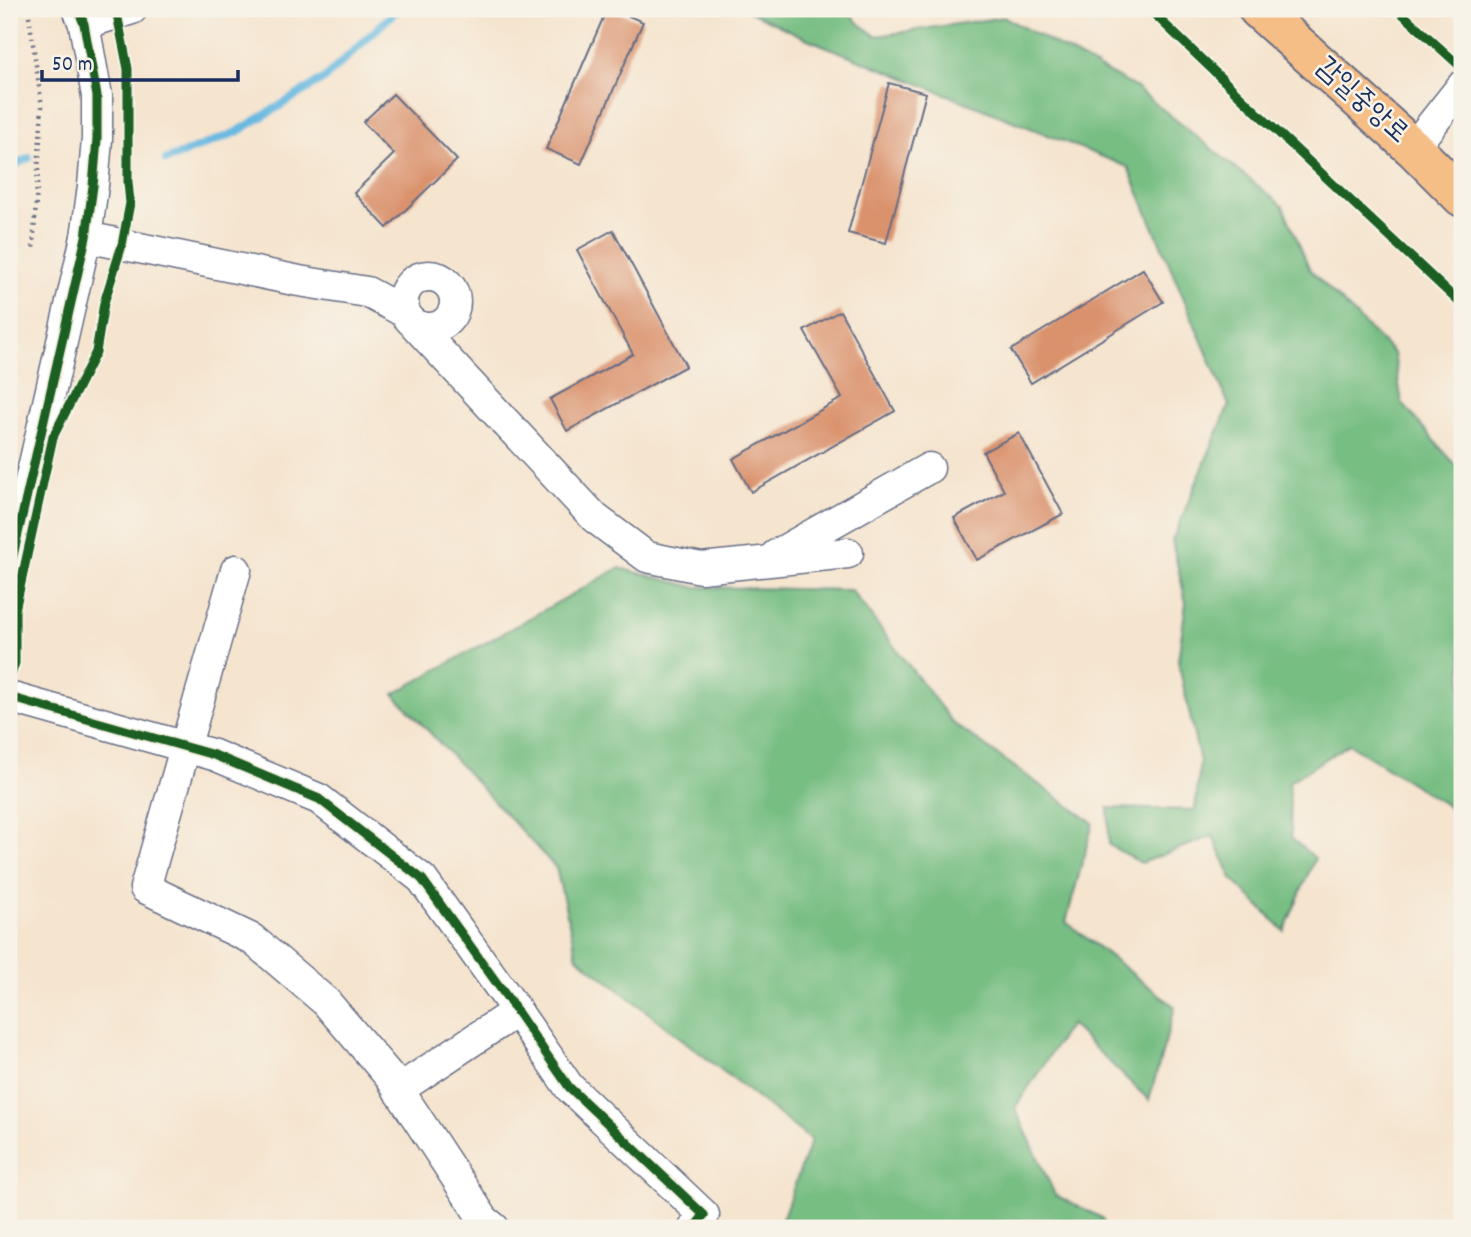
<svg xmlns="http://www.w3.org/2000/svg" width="1471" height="1237" font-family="Dekko,'Poor Story',sans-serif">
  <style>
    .forest { fill: #77be83; stroke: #497670; stroke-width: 2 }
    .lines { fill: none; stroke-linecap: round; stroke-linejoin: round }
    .stream { stroke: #64b7e0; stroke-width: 8 }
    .building { fill: #da926d }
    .minor-casing { stroke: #676e85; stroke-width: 33 }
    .major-casing { stroke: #676e85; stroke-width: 42 }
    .path { stroke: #676e85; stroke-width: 4.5; stroke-dasharray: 2 5; stroke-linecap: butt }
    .minor { stroke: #fff; stroke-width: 30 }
    .major { stroke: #f6be87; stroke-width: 38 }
    .cycleway-casing { stroke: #f7f3e8; stroke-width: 13 }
    .cycleway { stroke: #1b5e20; stroke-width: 9 }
    .labels { text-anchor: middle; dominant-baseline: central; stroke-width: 5; stroke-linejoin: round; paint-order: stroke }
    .street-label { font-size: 28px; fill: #1b2f5e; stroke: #f7f3e8 }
  </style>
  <rect width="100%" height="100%" fill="#f7f3e8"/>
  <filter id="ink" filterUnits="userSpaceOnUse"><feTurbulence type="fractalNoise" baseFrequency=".0143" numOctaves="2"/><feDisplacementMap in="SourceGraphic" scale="14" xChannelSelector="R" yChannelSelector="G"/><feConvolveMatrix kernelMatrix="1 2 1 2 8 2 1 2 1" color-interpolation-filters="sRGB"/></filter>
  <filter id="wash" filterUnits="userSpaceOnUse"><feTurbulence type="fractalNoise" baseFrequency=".00686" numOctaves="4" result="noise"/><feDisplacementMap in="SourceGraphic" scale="28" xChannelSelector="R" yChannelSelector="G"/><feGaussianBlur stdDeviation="1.57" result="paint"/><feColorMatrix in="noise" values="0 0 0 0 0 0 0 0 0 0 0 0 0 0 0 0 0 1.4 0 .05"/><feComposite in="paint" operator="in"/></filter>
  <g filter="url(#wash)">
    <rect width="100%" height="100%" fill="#f5e4ce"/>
    <g class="forest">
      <polygon points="744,9 849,9 855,20 876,36 1004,17 1135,87 1283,206 1310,270 1394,354 1402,403 1462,473 1462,815 1349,744 1289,782 1291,838 1315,858 1284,931 1232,879 1213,836 1141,863 1109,845 1108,808 1195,810 1200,762 1178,661 1186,603 1172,541 1229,405 1128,167 810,40"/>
      <polygon points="619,568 694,587 851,590 953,723 1093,823 1066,922 1175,1007 1149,1100 1070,1024 1015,1108 1055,1195 1102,1218 1106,1228 779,1228 811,1140 577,957 556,868 394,694"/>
    </g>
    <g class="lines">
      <g class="stream">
        <polyline points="166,160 237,132 325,78 398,9"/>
        <polyline points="9,168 29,158"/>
      </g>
    </g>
    <g id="blocks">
      <g class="building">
        <polygon points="607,9 612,9 643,22 581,164 546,149"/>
        <polygon points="889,83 926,93 886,243 848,233"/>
        <polygon points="393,94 457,160 387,228 354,193 394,154 363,122"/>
        <polygon points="613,230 686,366 567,431 550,399 633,354 577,250"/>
        <polygon points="1143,269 1163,302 1031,383 1011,350"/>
        <polygon points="840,311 895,411 751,492 733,459 842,398 804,331"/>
        <polygon points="1019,433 1063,514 977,560 954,518 1004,491 983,452"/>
      </g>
    </g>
  </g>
  <g filter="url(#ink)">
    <use href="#blocks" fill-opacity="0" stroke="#676e85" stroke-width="2"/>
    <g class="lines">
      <defs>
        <g id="minor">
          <polyline points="84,24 132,9"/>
          <polyline points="1413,148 1462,86"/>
          <polyline points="86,237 299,281 367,292 404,312"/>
          <circle cx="429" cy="302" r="26"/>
          <polyline points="415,325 595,518 647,557 701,568 848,553"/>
          <polyline points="776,555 929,468"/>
          <polyline points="236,570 145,888 252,939 326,1002 390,1077 484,1220 494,1228"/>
          <polyline points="9,573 86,237 93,186 97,139 97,96 84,24 78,9"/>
          <polyline points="9,697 214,755 319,799 422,879 509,1000 569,1087 704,1215 694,1228"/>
          <polyline points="398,1090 517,1011"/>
        </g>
        <polyline id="major" points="1258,9 1413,148 1462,197"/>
      </defs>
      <use href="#minor" class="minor-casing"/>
      <use href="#major" class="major-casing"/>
      <polyline class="path" points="28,9 42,107 33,249"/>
      <use href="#minor" class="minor"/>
      <use href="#major" class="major"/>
      <defs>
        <g id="cycleway">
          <polyline points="1149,9 1267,122 1462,305"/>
          <polyline points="1397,9 1462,68"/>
          <polyline points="9,573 86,237 93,186 97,139 97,96 84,24 78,9"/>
          <polyline points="9,682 15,663 15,610 53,437 96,352 104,303 122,245 130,203 128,182 128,69 116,9"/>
          <polyline points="9,697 214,755 319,799 422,879 509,1000 569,1087 704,1215 694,1228"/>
        </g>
      </defs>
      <use href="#cycleway" class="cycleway-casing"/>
      <use href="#cycleway" class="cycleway"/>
    </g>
  </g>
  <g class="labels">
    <g class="street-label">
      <text transform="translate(1361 102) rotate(42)">감일중앙로</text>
    </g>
  </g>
  <rect width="1471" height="1237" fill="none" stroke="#f7f3e8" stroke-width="35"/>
  <path d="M42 70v10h196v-10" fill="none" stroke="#1b2f5e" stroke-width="3.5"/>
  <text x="52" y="70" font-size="21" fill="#1b2f5e" stroke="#f7f3e8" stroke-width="5" paint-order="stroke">50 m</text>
</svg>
